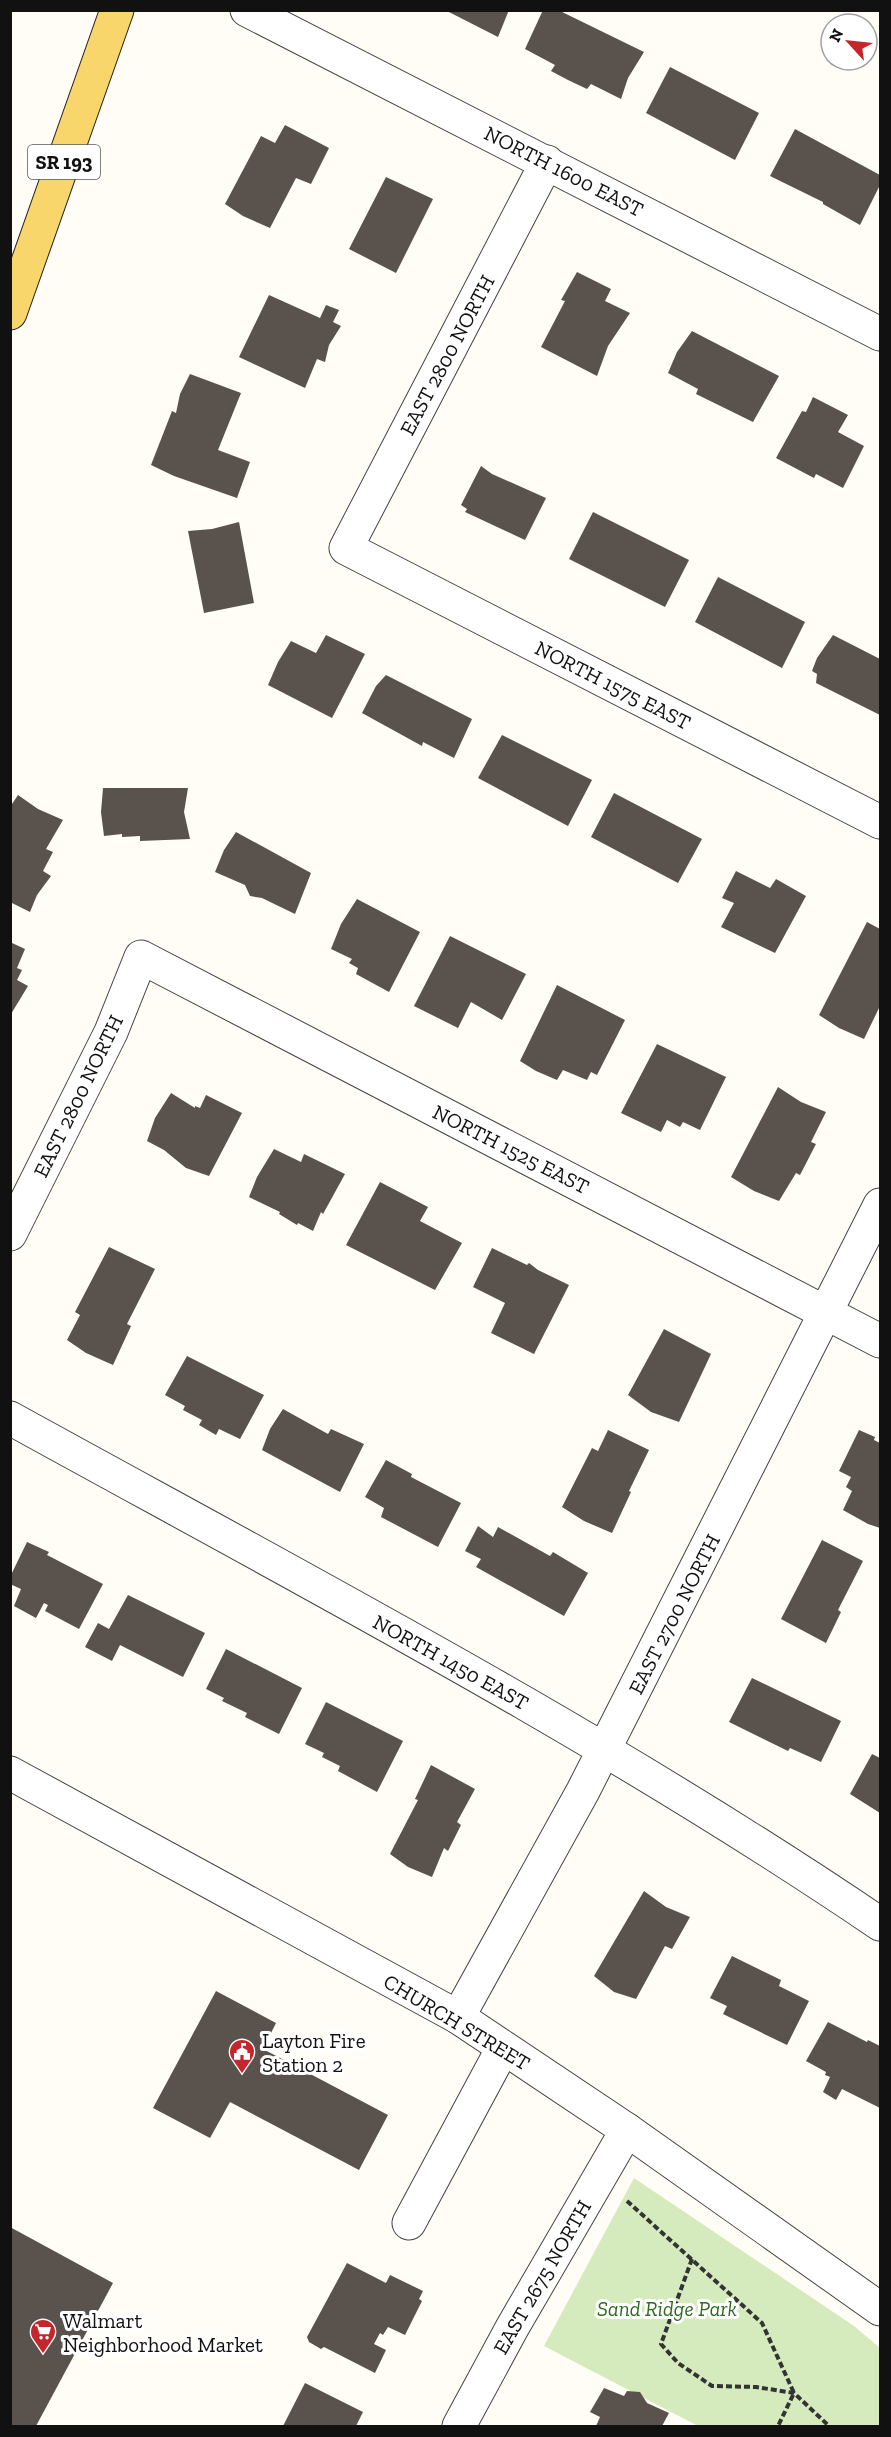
<svg xmlns="http://www.w3.org/2000/svg" width="891" height="2437" font-family="'Zilla Slab',serif">
  <style>
    .green { fill: #d5ebbd }
    .building { fill: #5a524d }
    .lines { fill: none; stroke-linecap: round; stroke-linejoin: round }
    .minor-casing { stroke: #444; stroke-width: 35 }
    .major-casing { stroke: #222; stroke-width: 35 }
    .path { stroke: #333; stroke-width: 4; stroke-dasharray: 6 3; stroke-linecap: butt }
    .minor { stroke: #fff; stroke-width: 33 }
    .major { stroke: #f9d66b; stroke-width: 33 }
    .labels { text-anchor: middle; dominant-baseline: central; stroke-width: 6; stroke-linejoin: round; paint-order: stroke }
    .shield { fill: #fff; stroke: #585858; stroke-width: 1.5 }
    .shield-label { font-size: 20px; font-weight: bold; fill: #111 }
    .street-label { font-size: 21px; fill: #111; stroke: #fff }
    .poi-label { font-size: 21px; fill: #111; stroke: #fff; text-anchor: start }
    .park-label { font-size: 21px; font-style: italic; fill: #2f6b1f; stroke: #fff }
  </style>
  <rect width="100%" height="100%" fill="#fffdf5"/>
  <polygon class="green" points="634,2178 854,2326 880,2348 880,2426 698,2426 544,2346"/>
  <g class="building">
    <polygon points="445,10 509,10 498,37"/>
    <polygon points="543,10 558,10 644,52 628,78 621,99 591,84 587,89 568,80 551,71 555,65 525,49"/>
    <polygon points="670,67 759,113 735,160 646,113"/>
    <polygon points="285,125 329,148 311,184 296,178 270,228 243,216 225,204 261,136 275,143"/>
    <polygon points="795,129 880,175 880,185 860,225 823,204 823,202 770,176"/>
    <polygon points="386,177 433,199 396,273 349,249"/>
    <polygon points="577,272 611,289 605,301 630,313 608,346 597,376 541,347 565,301 561,300"/>
    <polygon points="269,295 320,318 326,305 339,310 333,322 341,326 329,345 325,362 317,359 305,388 239,357"/>
    <polygon points="692,331 779,376 753,422 696,394 698,389 668,373 677,352"/>
    <polygon points="190,374 241,393 218,450 250,462 237,498 174,476 151,465 172,411 176,413 180,394"/>
    <polygon points="813,397 848,415 838,432 864,446 843,488 816,474 814,478 776,458 802,411 806,412"/>
    <polygon points="481,466 492,474 546,498 525,540 465,512 467,509 461,505"/>
    <polygon points="593,512 689,560 665,607 569,559"/>
    <polygon points="239,522 254,603 204,613 188,531 212,529"/>
    <polygon points="718,577 805,622 782,668 695,622"/>
    <polygon points="326,635 365,654 332,718 268,685 278,662 291,641 316,653"/>
    <polygon points="833,635 880,659 880,715 816,683 817,674 812,671 817,658"/>
    <polygon points="386,675 472,719 454,758 423,742 422,746 362,713 376,686"/>
    <polygon points="502,735 592,780 568,826 478,778"/>
    <polygon points="103,788 188,788 184,812 190,839 140,841 140,836 122,837 122,834 104,836 101,812"/>
    <polygon points="614,793 702,839 678,883 591,837"/>
    <polygon points="18,795 38,809 63,820 46,849 53,852 43,871 51,876 37,895 30,912 10,902 10,807"/>
    <polygon points="236,832 311,873 295,914 262,898 250,896 245,885 215,872 224,850"/>
    <polygon points="736,871 770,888 776,879 806,896 775,953 721,927 734,903 722,898"/>
    <polygon points="357,899 420,932 389,992 356,974 358,968 349,963 352,959 331,949 341,924"/>
    <polygon points="867,922 880,929 880,1006 864,1039 839,1028 819,1015"/>
    <polygon points="450,936 526,974 502,1020 471,1002 458,1028 414,1006"/>
    <polygon points="10,942 25,949 17,968 22,970 17,980 28,986 11,1014"/>
    <polygon points="557,985 625,1020 597,1075 591,1072 587,1080 563,1070 557,1080 536,1071 520,1061"/>
    <polygon points="657,1044 726,1077 700,1130 683,1122 680,1127 667,1120 661,1132 621,1113"/>
    <polygon points="778,1087 801,1102 826,1112 811,1142 816,1144 800,1175 796,1173 779,1201 754,1191 731,1177"/>
    <polygon points="171,1093 195,1108 195,1106 200,1108 206,1095 242,1113 209,1176 186,1168 164,1150 147,1141 155,1118"/>
    <polygon points="274,1149 301,1162 304,1154 345,1174 323,1214 321,1212 313,1231 298,1223 297,1225 279,1214 280,1212 249,1197 257,1177"/>
    <polygon points="380,1182 428,1207 420,1221 462,1243 435,1290 346,1245"/>
    <polygon points="109,1247 155,1269 127,1324 131,1326 113,1365 86,1353 67,1340 80,1315 75,1312"/>
    <polygon points="492,1248 527,1265 529,1263 538,1270 569,1285 534,1354 491,1333 505,1303 473,1287"/>
    <polygon points="664,1329 711,1354 679,1422 651,1412 628,1395"/>
    <polygon points="187,1356 264,1395 240,1439 219,1429 216,1435 199,1425 202,1420 183,1410 185,1406 165,1395"/>
    <polygon points="283,1409 328,1434 331,1429 364,1444 340,1492 262,1450 270,1429"/>
    <polygon points="608,1430 649,1450 629,1491 631,1492 612,1533 584,1521 562,1507 592,1448 598,1451"/>
    <polygon points="859,1430 875,1437 874,1440 880,1443 880,1528 868,1524 843,1510 852,1491 846,1487 851,1477 839,1471"/>
    <polygon points="386,1460 412,1474 411,1477 461,1503 438,1547 381,1517 384,1508 365,1497"/>
    <polygon points="478,1526 493,1537 498,1527 550,1556 553,1552 588,1573 564,1616 476,1567 481,1559 465,1551"/>
    <polygon points="822,1540 863,1561 838,1610 841,1612 826,1643 781,1619"/>
    <polygon points="27,1542 49,1552 47,1555 103,1584 79,1629 45,1611 48,1605 44,1603 36,1618 14,1606 21,1589 10,1584 10,1577"/>
    <polygon points="128,1595 205,1633 183,1677 120,1645 112,1661 85,1647 98,1623 109,1629"/>
    <polygon points="226,1649 302,1688 279,1734 245,1717 247,1713 222,1701 224,1698 206,1689"/>
    <polygon points="752,1678 841,1721 821,1762 790,1748 788,1751 729,1722"/>
    <polygon points="326,1702 403,1741 377,1792 338,1771 340,1766 322,1757 324,1753 305,1744"/>
    <polygon points="872,1754 880,1758 880,1813 850,1794"/>
    <polygon points="431,1765 475,1789 457,1822 461,1825 448,1851 444,1848 432,1877 408,1867 390,1854 418,1800 415,1799"/>
    <polygon points="644,1891 666,1907 690,1917 672,1949 665,1946 636,1999 614,1992 594,1976"/>
    <polygon points="732,1956 781,1980 779,1986 809,2001 787,2045 723,2014 727,2006 710,1998"/>
    <polygon points="216,1991 276,2023 263,2049 388,2115 359,2170 230,2102 210,2138 153,2108"/>
    <polygon points="828,2022 867,2042 868,2040 880,2046 880,2108 842,2089 836,2100 823,2092 830,2077 825,2075 826,2072 806,2061"/>
    <polygon points="10,2227 113,2283 36,2426 10,2426"/>
    <polygon points="347,2263 386,2283 390,2275 423,2291 419,2299 422,2301 405,2335 388,2327 383,2335 380,2333 374,2344 386,2350 375,2373 324,2347 321,2349 309,2342 307,2337"/>
    <polygon points="305,2383 363,2412 356,2426 283,2426"/>
    <polygon points="604,2388 624,2396 627,2391 640,2392 647,2403 669,2413 662,2426 596,2426 600,2417 590,2412"/>
  </g>
  <g class="lines">
    <defs>
      <g id="minor">
        <polyline points="247,10 880,334"/>
        <polyline points="547,162 346,548 880,822"/>
        <polyline points="10,1234 111,1032 141,957 880,1341"/>
        <path d="M10 1418C304 1580 603 1736 880 1924"/>
        <polyline points="10,1773 458,2017 627,2130 880,2309"/>
        <polyline points="458,2017 583,1791 880,1205"/>
        <polyline points="409,2223 503,2048"/>
        <polyline points="459,2426 512,2328 627,2130"/>
      </g>
      <polyline id="major" points="10,313 117,10"/>
    </defs>
    <use href="#minor" class="minor-casing"/>
    <use href="#major" class="major-casing"/>
    <g class="path">
      <polyline points="627,2201 762,2323 794,2393 778,2426"/>
      <polyline points="692,2259 661,2344 678,2363 712,2386 756,2387 794,2393 829,2426"/>
    </g>
    <use href="#minor" class="minor"/>
    <use href="#major" class="major"/>
  </g>
  <defs>
    <symbol id="civic-pin" viewBox="-11 -11 22 30"><path d="M0 17L-7.5 6A9.5 9.5 0 1 1 7.5 6Z" fill="#c4262e" stroke="#fff"/><path d="M-.6-6.5H3V-4.5H.6V-3L4-1V1h2V6H-6V1h2V-1L-.6-3ZM-1.2 2.5V6h2.4V2.5Z" fill="#fff"/></symbol>
    <symbol id="supermarket-pin" viewBox="-11 -11 22 30"><path d="M0 17L-7.5 6A9.5 9.5 0 1 1 7.5 6Z" fill="#c4262e" stroke="#fff"/><path d="M-6-5.5h2.5l.6 2H6L4.5 2H-2.5L-4.4-4H-6ZM-1.5 3.2a1.3 1.3 0 1 0 .1 0ZM3 3.2a1.3 1.3 0 1 0 .1 0Z" fill="#fff"/></symbol>
  </defs>
  <g fill-rule="evenodd">
    <use href="#civic-pin" x="227" y="2037" width="30" height="40"/>
    <use href="#supermarket-pin" x="28" y="2317" width="30" height="40"/>
  </g>
  <g class="labels">
    <rect class="shield" x="28" y="145" width="72" height="34" rx="4.5"/>
    <g class="shield-label">
      <text x="64" y="162">SR 193</text>
    </g>
    <g class="street-label">
      <text transform="translate(564 171) rotate(27)">NORTH 1600 EAST</text>
      <text transform="translate(447 355) rotate(-62)">EAST 2800 NORTH</text>
      <text transform="translate(613 685) rotate(27)">NORTH 1575 EAST</text>
      <text transform="translate(78 1096) rotate(-64)">EAST 2800 NORTH</text>
      <text transform="translate(511 1149) rotate(27)">NORTH 1525 EAST</text>
      <text transform="translate(674 1614) rotate(-63)">EAST 2700 NORTH</text>
      <text transform="translate(451 1662) rotate(29)">NORTH 1450 EAST</text>
      <text transform="translate(457 2022) rotate(31)">CHURCH STREET</text>
      <text transform="translate(542 2277) rotate(-60)">EAST 2675 NORTH</text>
    </g>
    <g class="poi-label">
      <text x="262" y="2040">Layton Fire<tspan x="262" dy="24">Station 2</tspan></text>
      <text x="63" y="2320">Walmart<tspan x="63" dy="24">Neighborhood Market</tspan></text>
    </g>
    <g class="park-label">
      <text x="667" y="2308">Sand Ridge Park</text>
    </g>
  </g>
  <rect width="891" height="2437" fill="none" stroke="#111111" stroke-width="24"/>
  <g transform="translate(849 42) rotate(297)"><circle r="28" fill="#ffffff" stroke="#a0a0a0" stroke-width="1.5"/>
  <path d="M0-4.5L10 22L0 15L-10 22Z" fill="#c4262e"/>
  <text y="-9" font-size="16" font-weight="bold" text-anchor="middle" fill="#111111">N</text>
  </g>
</svg>
